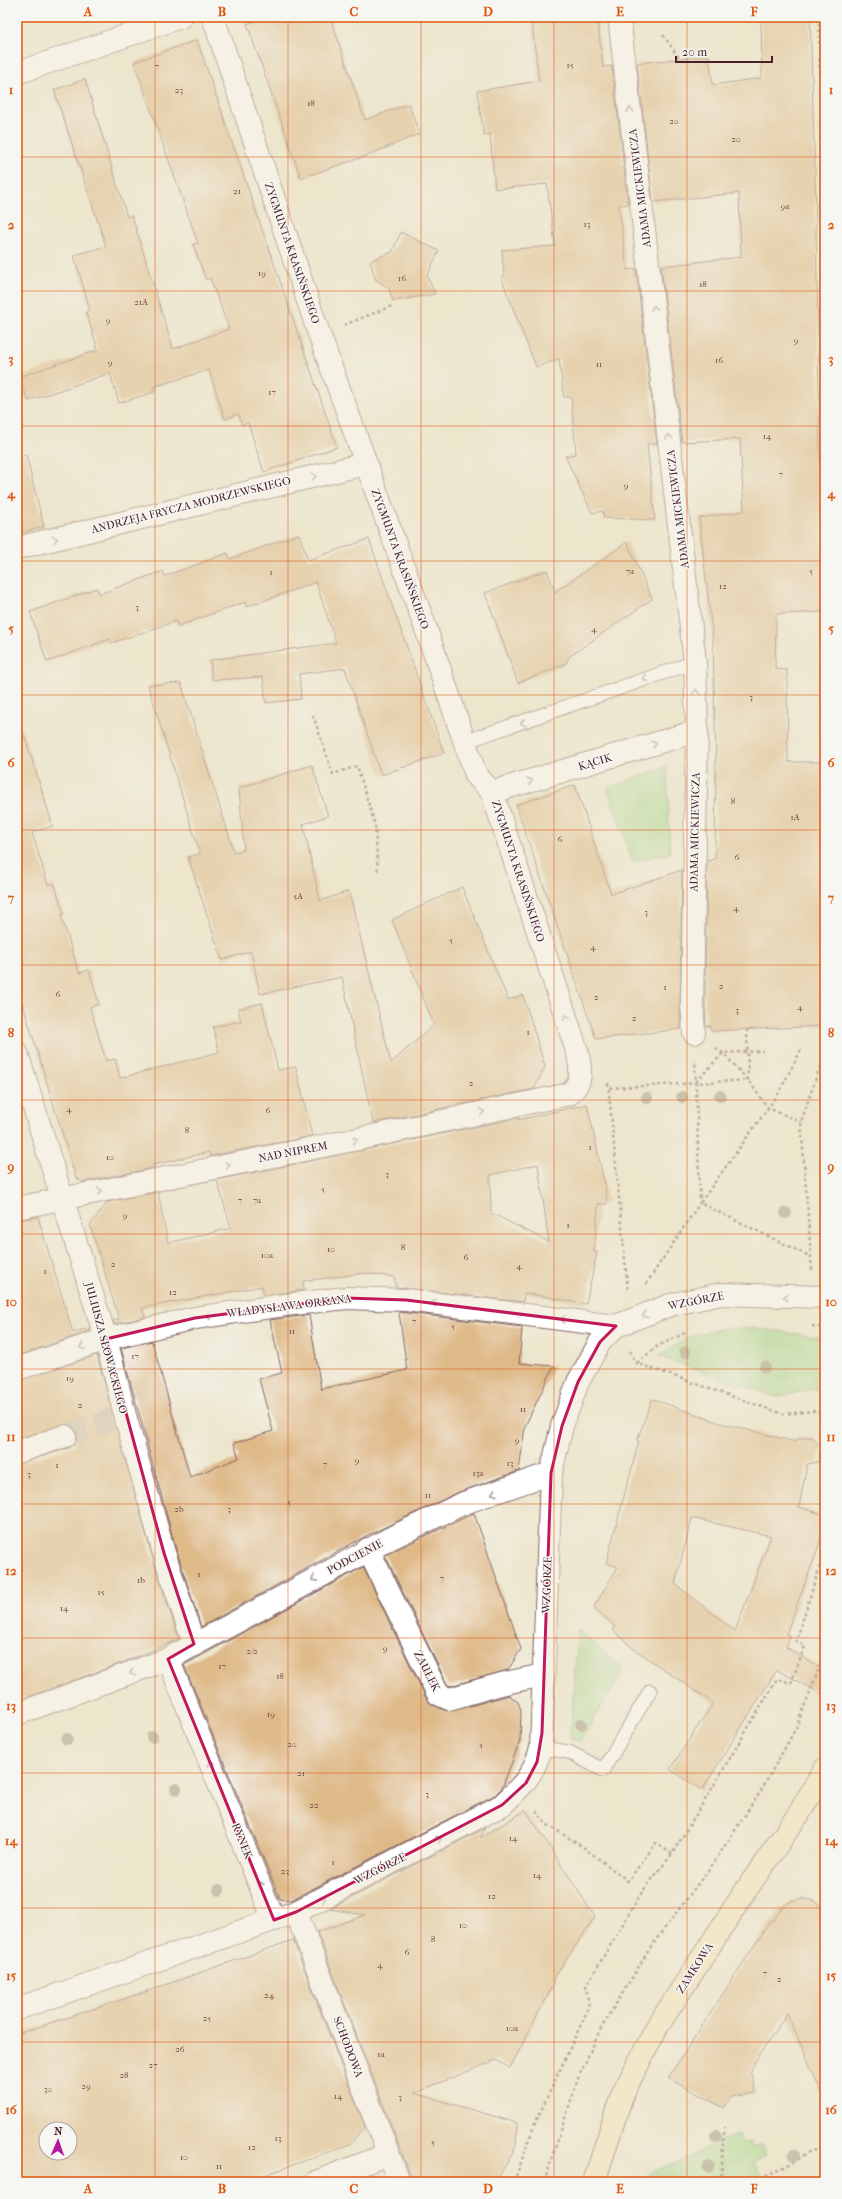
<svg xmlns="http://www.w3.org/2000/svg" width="842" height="2199" font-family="'IM FELL French Canon',serif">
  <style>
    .green { fill: #a0d687; stroke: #757a59 }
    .building { fill: #dfba89; fill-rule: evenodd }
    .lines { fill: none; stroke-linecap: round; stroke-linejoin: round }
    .street-tunnel { stroke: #ccbead; stroke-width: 22; stroke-dasharray: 22 11; stroke-linecap: butt }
    .lane-casing { stroke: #836564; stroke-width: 15 }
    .street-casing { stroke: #836564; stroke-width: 24 }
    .secondary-casing { stroke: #836564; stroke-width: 24 }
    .path { stroke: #836564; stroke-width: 2.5; stroke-dasharray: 3 3; stroke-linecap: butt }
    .lane { stroke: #fff; stroke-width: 13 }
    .street { stroke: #fff; stroke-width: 22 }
    .secondary { stroke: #f8e8c3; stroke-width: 22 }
    .tree { fill: #a29783 }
    .oneway { stroke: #ae9aa0 }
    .marked { fill: none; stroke: #c2185b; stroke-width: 3; stroke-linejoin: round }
    .grid { fill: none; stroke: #e0560e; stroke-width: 1; stroke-opacity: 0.55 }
    .labels { text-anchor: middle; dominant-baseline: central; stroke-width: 3; stroke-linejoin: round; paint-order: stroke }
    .number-label { font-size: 9px; fill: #6f4642 }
    .street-label { font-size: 11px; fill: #4a1f2b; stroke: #f6f6f2 }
    .neatline { fill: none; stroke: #e0560e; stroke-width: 1.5 }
    .grid-label { font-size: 13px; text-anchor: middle; font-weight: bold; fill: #e0560e }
  </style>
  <rect width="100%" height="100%" fill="#f6f6f2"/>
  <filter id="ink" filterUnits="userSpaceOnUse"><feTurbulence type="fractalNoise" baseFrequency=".025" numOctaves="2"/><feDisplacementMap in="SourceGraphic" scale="8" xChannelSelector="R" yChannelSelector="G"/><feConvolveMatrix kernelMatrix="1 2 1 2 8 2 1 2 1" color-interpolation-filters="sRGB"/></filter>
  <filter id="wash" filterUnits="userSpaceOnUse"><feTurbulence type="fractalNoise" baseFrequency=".012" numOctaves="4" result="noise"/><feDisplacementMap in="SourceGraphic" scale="16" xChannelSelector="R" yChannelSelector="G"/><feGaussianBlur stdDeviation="0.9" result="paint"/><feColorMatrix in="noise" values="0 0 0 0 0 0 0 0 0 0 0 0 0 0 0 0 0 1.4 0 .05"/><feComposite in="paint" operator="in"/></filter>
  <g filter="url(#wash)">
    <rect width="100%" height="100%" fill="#ede6cd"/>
    <g class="green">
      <polygon points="667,766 670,853 633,862 607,788"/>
      <polygon points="755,1328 825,1338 825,1387 776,1397 658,1356 692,1336 721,1329"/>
      <polygon points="578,1630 620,1667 622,1673 580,1741 570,1739"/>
      <polygon points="738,2134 742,2143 751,2142 753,2148 762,2144 767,2155 753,2163 763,2182 640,2182 657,2170"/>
    </g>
    <g id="blocks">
      <g class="building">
        <polygon points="266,17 330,17 365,120 409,104 419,134 366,156 301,178 247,24"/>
        <polygon points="531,17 597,17 603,67 612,66 628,204 619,205 627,270 636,269 657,444 647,444 655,520 604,518 603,511 592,513 565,456 576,454 571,397 564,397 559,359 536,367 501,277 504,276 502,250 555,246 547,184 495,189 490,134 484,135 477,91 539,81"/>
        <polygon points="761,17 810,17 815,170 823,612 776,614 775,669 787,670 788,762 825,762 825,1026 711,1031 711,1026 706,1026 705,1004 707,861 715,859 716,759 713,641 699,518 744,511 740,439 682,442 661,266 741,257 739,193 653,202 637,63 709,56 713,85 762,78"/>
        <polygon points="197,40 337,447 264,472 248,423 242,425 238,414 225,419 209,370 153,387 154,392 119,403 110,373 28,401 19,377 98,350 86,312 90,310 74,255 106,246 54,90 85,79 127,217 132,216 173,349 229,329 210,278 206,280 193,244 198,243 134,62"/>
        <polygon points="401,232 439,251 427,276 435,294 393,301 389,288 376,280 370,261 392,252"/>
        <polygon points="26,455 44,527 17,534 17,456"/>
        <polygon points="299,534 308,560 369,539 444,753 381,775 345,668 299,674 301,699 266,703 263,677 212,680 210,660 336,643 316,582 246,607 245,602 178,626 176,621 112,643 110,639 47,662 30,612 97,588 99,594 163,571 165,576 228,553 230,559"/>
        <polygon points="627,542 652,599 570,656 565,664 518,683 485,593 547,570 555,592"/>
        <polygon points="181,683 234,852 244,850 239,788 312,765 328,816 303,824 320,901 349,891 391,1063 434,1025 392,920 462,887 508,1000 523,995 545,1067 534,1089 373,1123 342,977 260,994 251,951 222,960 188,857 200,854 148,685"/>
        <polygon points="23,731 53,826 32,832 48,885 54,883 64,914 61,915 79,973 89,970 99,1004 90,1007 106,1061 115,1059 120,1078 219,1052 213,1027 241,1021 238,1009 262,1003 278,1070 296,1067 312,1136 210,1156 209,1152 153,1165 153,1168 83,1182 76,1178 17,985 17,732"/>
        <polygon points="575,785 611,894 682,870 680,1004 681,1029 596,1039 516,805"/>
        <path d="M587 1104 605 1185 607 1204H598L594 1252H597L586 1304 524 1293 523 1302 396 1287 394 1277 366 1273 303 1281 304 1290 264 1295 262 1286 142 1308 145 1317 114 1324 113 1321 119 1319 90 1225 108 1202 158 1192 168 1243 231 1228 217 1180 519 1118 518 1120ZM538 1164 549 1242 491 1213 490 1175Z"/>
        <polygon points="38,1217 73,1333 89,1328 90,1331 17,1356 17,1220"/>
        <polygon points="399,1312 522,1327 519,1363 554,1366 525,1426 519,1471 459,1492 362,1538 201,1627 176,1549 121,1348 152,1341 190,1477 239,1458 234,1443 273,1431 259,1379 282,1373 270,1320 309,1315 321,1389 407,1370"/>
        <polygon points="97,1355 152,1556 179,1639 124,1662 17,1701 17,1464 69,1448 75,1444 77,1438 74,1427 67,1424 17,1439 17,1381"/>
        <path d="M652 1399 720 1423 796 1442 797 1439 812 1437 821 1447 818 1462 807 1464 799 1507 825 1515V1522L817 1551 786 1634 790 1636 786 1647 825 1671V1691L823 1695 777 1670 702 1790 670 1769 713 1703 634 1649 613 1630 615 1627 594 1607 618 1567 606 1563 639 1441H637ZM692 1518 771 1536 735 1631 675 1584Z"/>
        <polygon points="474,1513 521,1649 508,1670 450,1686 447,1684 385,1555"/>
        <polygon points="363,1567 427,1700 433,1705 444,1710 452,1711 509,1695 518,1702 521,1710 520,1741 502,1788 495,1795 291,1900 280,1899 184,1665"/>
        <polygon points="526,1810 595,1917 552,1981 554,1983 510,2068 496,2060 414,2093 517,2123 516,2146 496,2182 413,2182 317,1932 365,1915 330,1909 485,1828 480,1838"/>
        <polygon points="802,1898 815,1901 820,1905 825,1914 825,2100 787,2013 750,2069 756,2093 731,2097 724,2108 668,2078 771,1920 773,1921 781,1909 791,1901"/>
        <path d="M293 1940 365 2127 350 2144 246 2182H17V2034L145 1992ZM46 2129H70V2153H46Z"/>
      </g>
    </g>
  </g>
  <g filter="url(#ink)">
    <use href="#blocks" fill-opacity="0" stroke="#836564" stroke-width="1"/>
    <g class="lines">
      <polyline class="street-tunnel" points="65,1436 116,1418"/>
      <defs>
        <g id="lane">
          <polyline points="464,742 695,662"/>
          <polyline points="541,1748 569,1752 603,1770 650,1691"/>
        </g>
        <g id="street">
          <polyline points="619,17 695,662 697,731 692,1004 694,1033"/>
          <polyline points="17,73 181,17"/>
          <polyline points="17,548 365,464"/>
          <polyline points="492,792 697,731"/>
          <polyline points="17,1053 106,1339 125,1415 164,1553 194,1644"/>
          <path d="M17 1208 373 1136 569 1094C583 1083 581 1070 578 1054L492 792 476 775 426 629 318 331 213 17"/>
          <polyline points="17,1369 106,1339 195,1318 285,1305 346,1298 406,1300 616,1326"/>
          <polyline points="17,1452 65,1436"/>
          <polyline points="368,1549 438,1694 449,1699 501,1684 543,1675"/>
          <polyline points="168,1659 274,1920"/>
          <polyline points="17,1714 168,1659 389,1539 464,1503 551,1473"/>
          <polyline points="296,1912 399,2182"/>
          <path d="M17 2009 296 1912 502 1805C521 1787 534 1775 541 1748L551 1473 562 1426 578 1382 600 1342 616 1326 670 1305 721 1294 825 1297"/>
          <polyline points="316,2182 388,2154"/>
        </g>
        <polyline id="secondary" points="594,2182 622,2095 657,2027 746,1890 798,1815 825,1769"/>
      </defs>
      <use href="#lane" class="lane-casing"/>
      <use href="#street" class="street-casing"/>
      <use href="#secondary" class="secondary-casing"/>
      <g class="path">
        <polyline points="819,17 825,452"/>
        <polyline points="663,35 679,58"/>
        <polyline points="344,325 394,305"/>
        <polyline points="313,715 333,774 357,766 375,825 378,873"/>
        <polyline points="716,1048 723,1053 748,1080 768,1108 801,1122"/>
        <polyline points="801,1050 778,1094 700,1203 811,1257"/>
        <polyline points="696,1082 723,1053 763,1051"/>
        <polyline points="608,1083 628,1291"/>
        <polyline points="610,1088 748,1080 747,1029"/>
        <polyline points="812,1270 801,1122 825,1051"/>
        <polyline points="646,1284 700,1203 695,1059"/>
        <polyline points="812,1326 825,1328"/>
        <polyline points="630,1351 636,1363 783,1414 815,1411 825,1415"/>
        <polyline points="637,1363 658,1346 687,1332"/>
        <polyline points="825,1481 822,1491 825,1492"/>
        <polyline points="536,1811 545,1823 583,1847 628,1881 656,1843 672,1854"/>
        <polyline points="514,2182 534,2126 589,2007 586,1986 642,1892 672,1854 708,1795 777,1679 791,1683 805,1646 796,1641 825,1550"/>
        <polyline points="544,2182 579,2076 600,2030 652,1945 713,1864 762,1789 796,1728 825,1653"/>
        <polyline points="721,2182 724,2127"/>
        <polyline points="755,2182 825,2145"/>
      </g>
      <use href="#lane" class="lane"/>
      <use href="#street" class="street"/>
      <use href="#secondary" class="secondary"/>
    </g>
    <g class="tree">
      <circle cx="720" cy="1096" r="6"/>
      <circle cx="682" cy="1097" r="6"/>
      <circle cx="647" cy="1098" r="6"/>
      <circle cx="786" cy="1213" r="6"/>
      <circle cx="685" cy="1352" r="6"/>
      <circle cx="765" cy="1367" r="6"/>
      <circle cx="581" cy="1724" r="6"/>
      <circle cx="152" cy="1737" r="6"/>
      <circle cx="67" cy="1739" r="6"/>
      <circle cx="176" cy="1789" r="6"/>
      <circle cx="219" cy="1890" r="6"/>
      <circle cx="716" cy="2136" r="6"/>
      <circle cx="794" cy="2155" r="6"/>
      <circle cx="708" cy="2167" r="6"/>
    </g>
    <defs><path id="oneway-chevron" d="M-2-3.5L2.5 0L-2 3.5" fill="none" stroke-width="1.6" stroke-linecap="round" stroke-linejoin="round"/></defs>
    <g class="oneway">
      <use href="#oneway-chevron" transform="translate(630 110) rotate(-97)"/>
      <use href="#oneway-chevron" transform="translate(654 308) rotate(-97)"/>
      <use href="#oneway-chevron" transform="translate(669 437) rotate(-97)"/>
      <use href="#oneway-chevron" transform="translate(314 476) rotate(-13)"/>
      <use href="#oneway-chevron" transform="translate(55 539) rotate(-14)"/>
      <use href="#oneway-chevron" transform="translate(645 679) rotate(160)"/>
      <use href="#oneway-chevron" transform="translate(696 692) rotate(-91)"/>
      <use href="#oneway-chevron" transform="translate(523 723) rotate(163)"/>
      <use href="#oneway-chevron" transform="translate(654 744) rotate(-17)"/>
      <use href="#oneway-chevron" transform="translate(530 781) rotate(-17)"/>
      <use href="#oneway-chevron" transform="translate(566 1017) rotate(-108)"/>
      <use href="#oneway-chevron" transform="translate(482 1112) rotate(-12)"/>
      <use href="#oneway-chevron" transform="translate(355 1140) rotate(-11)"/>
      <use href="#oneway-chevron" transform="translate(228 1165) rotate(-11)"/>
      <use href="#oneway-chevron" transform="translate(100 1191) rotate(-11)"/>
      <use href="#oneway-chevron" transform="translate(786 1297) rotate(-178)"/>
      <use href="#oneway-chevron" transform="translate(434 1303) rotate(-173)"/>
      <use href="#oneway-chevron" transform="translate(645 1315) rotate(159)"/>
      <use href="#oneway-chevron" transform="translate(208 1316) rotate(171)"/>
      <use href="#oneway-chevron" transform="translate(563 1319) rotate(-173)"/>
      <use href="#oneway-chevron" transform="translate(82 1347) rotate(161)"/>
      <use href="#oneway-chevron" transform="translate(494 1493) rotate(161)"/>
      <use href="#oneway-chevron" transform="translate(314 1579) rotate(151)"/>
      <use href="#oneway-chevron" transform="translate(132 1673) rotate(160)"/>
      <use href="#oneway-chevron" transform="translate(211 1763) rotate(-112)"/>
      <use href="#oneway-chevron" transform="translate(439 1839) rotate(-28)"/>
      <use href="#oneway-chevron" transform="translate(260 1884) rotate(-112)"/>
      <use href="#oneway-chevron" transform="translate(323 1899) rotate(-27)"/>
    </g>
  </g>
  <path d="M0 0H842V2199H0ZM346 1298 406 1300 616 1326 600 1342 578 1382 562 1426 551 1473 542 1733 537 1762 526 1783 502 1805 296 1912 274 1920 168 1659 194 1644 164 1553 106 1339 195 1318Z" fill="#ede6cd" fill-opacity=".55" fill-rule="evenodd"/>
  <path class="marked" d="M346 1298 406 1300 616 1326 600 1342 578 1382 562 1426 551 1473 542 1733 537 1762 526 1783 502 1805 296 1912 274 1920 168 1659 194 1644 164 1553 106 1339 195 1318Z"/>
  <path class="grid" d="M155 17V2182M288 17V2182M421 17V2182M554 17V2182M687 17V2182M17 157H825M17 291H825M17 426H825M17 561H825M17 695H825M17 830H825M17 965H825M17 1100H825M17 1234H825M17 1369H825M17 1504H825M17 1638H825M17 1773H825M17 1908H825M17 2042H825"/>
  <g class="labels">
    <g class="number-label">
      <text x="570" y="65">15</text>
      <text x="157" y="66">7</text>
      <text x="179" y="90">23</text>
      <text x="311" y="103">18</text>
      <text x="674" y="121">20</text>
      <text x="736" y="139">20</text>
      <text x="237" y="191">21</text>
      <text x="785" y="206">9a</text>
      <text x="587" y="224">13</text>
      <text x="262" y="273">19</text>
      <text x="402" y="278">16</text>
      <text x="703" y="284">18</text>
      <text x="141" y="302">21A</text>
      <text x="108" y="320">9</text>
      <text x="796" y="340">9</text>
      <text x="719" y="360">16</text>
      <text x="110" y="362">9</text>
      <text x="599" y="364">11</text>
      <text x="272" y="392">17</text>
      <text x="767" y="436">14</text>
      <text x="781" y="474">7</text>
      <text x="626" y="485">9</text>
      <text x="630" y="571">7a</text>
      <text x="811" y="571">5</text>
      <text x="271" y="572">1</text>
      <text x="723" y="586">12</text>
      <text x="137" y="607">3</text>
      <text x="594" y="629">4</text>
      <text x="751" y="697">3</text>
      <text x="733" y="801">8</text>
      <text x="795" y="817">1A</text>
      <text x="560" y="839">6</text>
      <text x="737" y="857">6</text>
      <text x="298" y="896">5A</text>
      <text x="736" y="908">4</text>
      <text x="646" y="912">3</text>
      <text x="451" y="940">5</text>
      <text x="593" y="947">4</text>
      <text x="721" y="986">2</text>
      <text x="665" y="987">1</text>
      <text x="58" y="994">6</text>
      <text x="596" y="997">2</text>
      <text x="800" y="1007">4</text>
      <text x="737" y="1010">3</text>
      <text x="634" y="1018">2</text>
      <text x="528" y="1032">1</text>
      <text x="471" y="1083">2</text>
      <text x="69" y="1109">4</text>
      <text x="268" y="1110">6</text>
      <text x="187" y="1130">8</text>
      <text x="590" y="1147">1</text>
      <text x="110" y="1157">10</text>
      <text x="387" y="1174">3</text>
      <text x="323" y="1189">5</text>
      <text x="240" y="1200">7</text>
      <text x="257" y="1200">7a</text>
      <text x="125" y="1215">9</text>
      <text x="568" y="1225">1</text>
      <text x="403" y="1247">8</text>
      <text x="331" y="1249">10</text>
      <text x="267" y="1255">10a</text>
      <text x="466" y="1257">6</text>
      <text x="113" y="1264">2</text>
      <text x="519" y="1266">4</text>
      <text x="45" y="1271">1</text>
      <text x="173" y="1292">12</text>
      <text x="414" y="1321">7</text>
      <text x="453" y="1326">5</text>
      <text x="292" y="1331">11</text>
      <text x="135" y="1356">17</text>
      <text x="70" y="1378">19</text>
      <text x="80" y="1405">2</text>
      <text x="523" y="1409">11</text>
      <text x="517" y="1440">9</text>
      <text x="357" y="1460">9</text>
      <text x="510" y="1463">13</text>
      <text x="325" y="1464">7</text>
      <text x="57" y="1465">1</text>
      <text x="478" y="1473">13a</text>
      <text x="29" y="1474">3</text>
      <text x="428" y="1495">11</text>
      <text x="289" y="1502">5</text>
      <text x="179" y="1509">2b</text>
      <text x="229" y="1509">3</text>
      <text x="199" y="1574">1</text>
      <text x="442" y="1578">7</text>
      <text x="141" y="1580">1b</text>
      <text x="101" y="1592">15</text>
      <text x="64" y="1608">14</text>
      <text x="385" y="1648">9</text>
      <text x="252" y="1651">2/2</text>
      <text x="222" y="1666">17</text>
      <text x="280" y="1676">18</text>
      <text x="271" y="1714">19</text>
      <text x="292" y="1744">20</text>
      <text x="481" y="1745">5</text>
      <text x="301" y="1773">21</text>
      <text x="427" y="1794">3</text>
      <text x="314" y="1805">22</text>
      <text x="513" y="1838">14</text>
      <text x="333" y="1862">1</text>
      <text x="285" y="1871">23</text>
      <text x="537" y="1875">14</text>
      <text x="492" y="1896">12</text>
      <text x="463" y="1925">10</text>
      <text x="433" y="1939">8</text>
      <text x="407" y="1952">6</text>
      <text x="380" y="1965">4</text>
      <text x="765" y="1973">7</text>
      <text x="779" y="1979">2</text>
      <text x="269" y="1995">24</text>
      <text x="207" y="2018">25</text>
      <text x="512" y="2028">10a</text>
      <text x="180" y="2049">26</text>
      <text x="381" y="2054">1a</text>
      <text x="153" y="2065">27</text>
      <text x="124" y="2075">28</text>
      <text x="86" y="2086">29</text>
      <text x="48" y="2089">30</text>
      <text x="338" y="2096">14</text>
      <text x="400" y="2097">3</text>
      <text x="278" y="2138">13</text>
      <text x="433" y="2142">5</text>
      <text x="252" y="2147">12</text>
      <text x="184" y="2157">10</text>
      <text x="219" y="2166">11</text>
    </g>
    <g class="street-label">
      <text transform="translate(640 188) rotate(-97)">ADAMA MICKIEWICZA</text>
      <text transform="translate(292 253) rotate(71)">ZYGMUNTA KRASIŃSKIEGO</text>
      <text transform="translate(191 505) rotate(-14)">ANDRZEJA FRYCZA MODRZEWSKIEGO</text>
      <text transform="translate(678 509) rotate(-97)">ADAMA MICKIEWICZA</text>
      <text transform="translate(400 559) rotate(70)">ZYGMUNTA KRASIŃSKIEGO</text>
      <text transform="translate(595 762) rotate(-17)">KĄCIK</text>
      <text transform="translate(695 832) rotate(-89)">ADAMA MICKIEWICZA</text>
      <text transform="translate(518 871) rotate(72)">ZYGMUNTA KRASIŃSKIEGO</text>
      <text transform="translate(293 1152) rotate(-11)">NAD NIPREM</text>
      <text transform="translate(696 1301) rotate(-11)">WZGÓRZE</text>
      <text transform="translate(289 1306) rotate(-7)">WŁADYSŁAWA ORKANA</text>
      <text transform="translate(106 1348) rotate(75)">JULIUSZA SŁOWACKIEGO</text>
      <text transform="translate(355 1557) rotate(-28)">PODCIENIE</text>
      <text transform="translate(547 1585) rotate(-88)">WZGÓRZE</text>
      <text transform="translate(427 1671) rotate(63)">ZAUŁEK</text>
      <text transform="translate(242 1841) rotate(68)">RYNEK</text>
      <text transform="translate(380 1869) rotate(-27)">WZGÓRZE</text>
      <text transform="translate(695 1968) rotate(-57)">ZAMKOWA</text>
      <text transform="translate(348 2047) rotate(69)">SCHODOWA</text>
    </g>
  </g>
  <rect width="842" height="2199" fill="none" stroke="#f6f6f2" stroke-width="44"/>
  <g transform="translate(58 2141) rotate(2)"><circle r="19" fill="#f6f6f2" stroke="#b1a0a2"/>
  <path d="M0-3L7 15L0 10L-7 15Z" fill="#b5179e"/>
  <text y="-6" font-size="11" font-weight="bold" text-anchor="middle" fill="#4a1f2b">N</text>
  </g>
  <path d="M676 56v6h96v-6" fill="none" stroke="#4a1f2b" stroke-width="2"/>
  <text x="682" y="56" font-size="12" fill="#4a1f2b" stroke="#f6f6f2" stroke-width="3" paint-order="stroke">20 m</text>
  <rect x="22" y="22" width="798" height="2155" class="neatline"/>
  <g class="grid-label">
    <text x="88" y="16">A</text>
    <text x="222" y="16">B</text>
    <text x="354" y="16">C</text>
    <text x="488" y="16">D</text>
    <text x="620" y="16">E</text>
    <text x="754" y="16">F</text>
    <text x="11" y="94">1</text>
    <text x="831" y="94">1</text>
    <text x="11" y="229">2</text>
    <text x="831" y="229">2</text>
    <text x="11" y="363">3</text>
    <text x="831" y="363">3</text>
    <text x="11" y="498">4</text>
    <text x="831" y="498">4</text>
    <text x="11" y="633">5</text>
    <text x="831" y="633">5</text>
    <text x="11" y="767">6</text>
    <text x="831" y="767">6</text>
    <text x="11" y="902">7</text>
    <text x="831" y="902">7</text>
    <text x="11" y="1037">8</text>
    <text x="831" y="1037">8</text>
    <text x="11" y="1171">9</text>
    <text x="831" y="1171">9</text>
    <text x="11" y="1306">10</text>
    <text x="831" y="1306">10</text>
    <text x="11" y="1441">11</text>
    <text x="831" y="1441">11</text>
    <text x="11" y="1575">12</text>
    <text x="831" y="1575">12</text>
    <text x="11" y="1710">13</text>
    <text x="831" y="1710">13</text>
    <text x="11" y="1845">14</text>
    <text x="831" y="1845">14</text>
    <text x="11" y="1980">15</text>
    <text x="831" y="1980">15</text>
    <text x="11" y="2114">16</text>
    <text x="831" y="2114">16</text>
    <text x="88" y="2193">A</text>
    <text x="222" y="2193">B</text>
    <text x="354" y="2193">C</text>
    <text x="488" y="2193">D</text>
    <text x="620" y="2193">E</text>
    <text x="754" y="2193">F</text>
  </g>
</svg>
